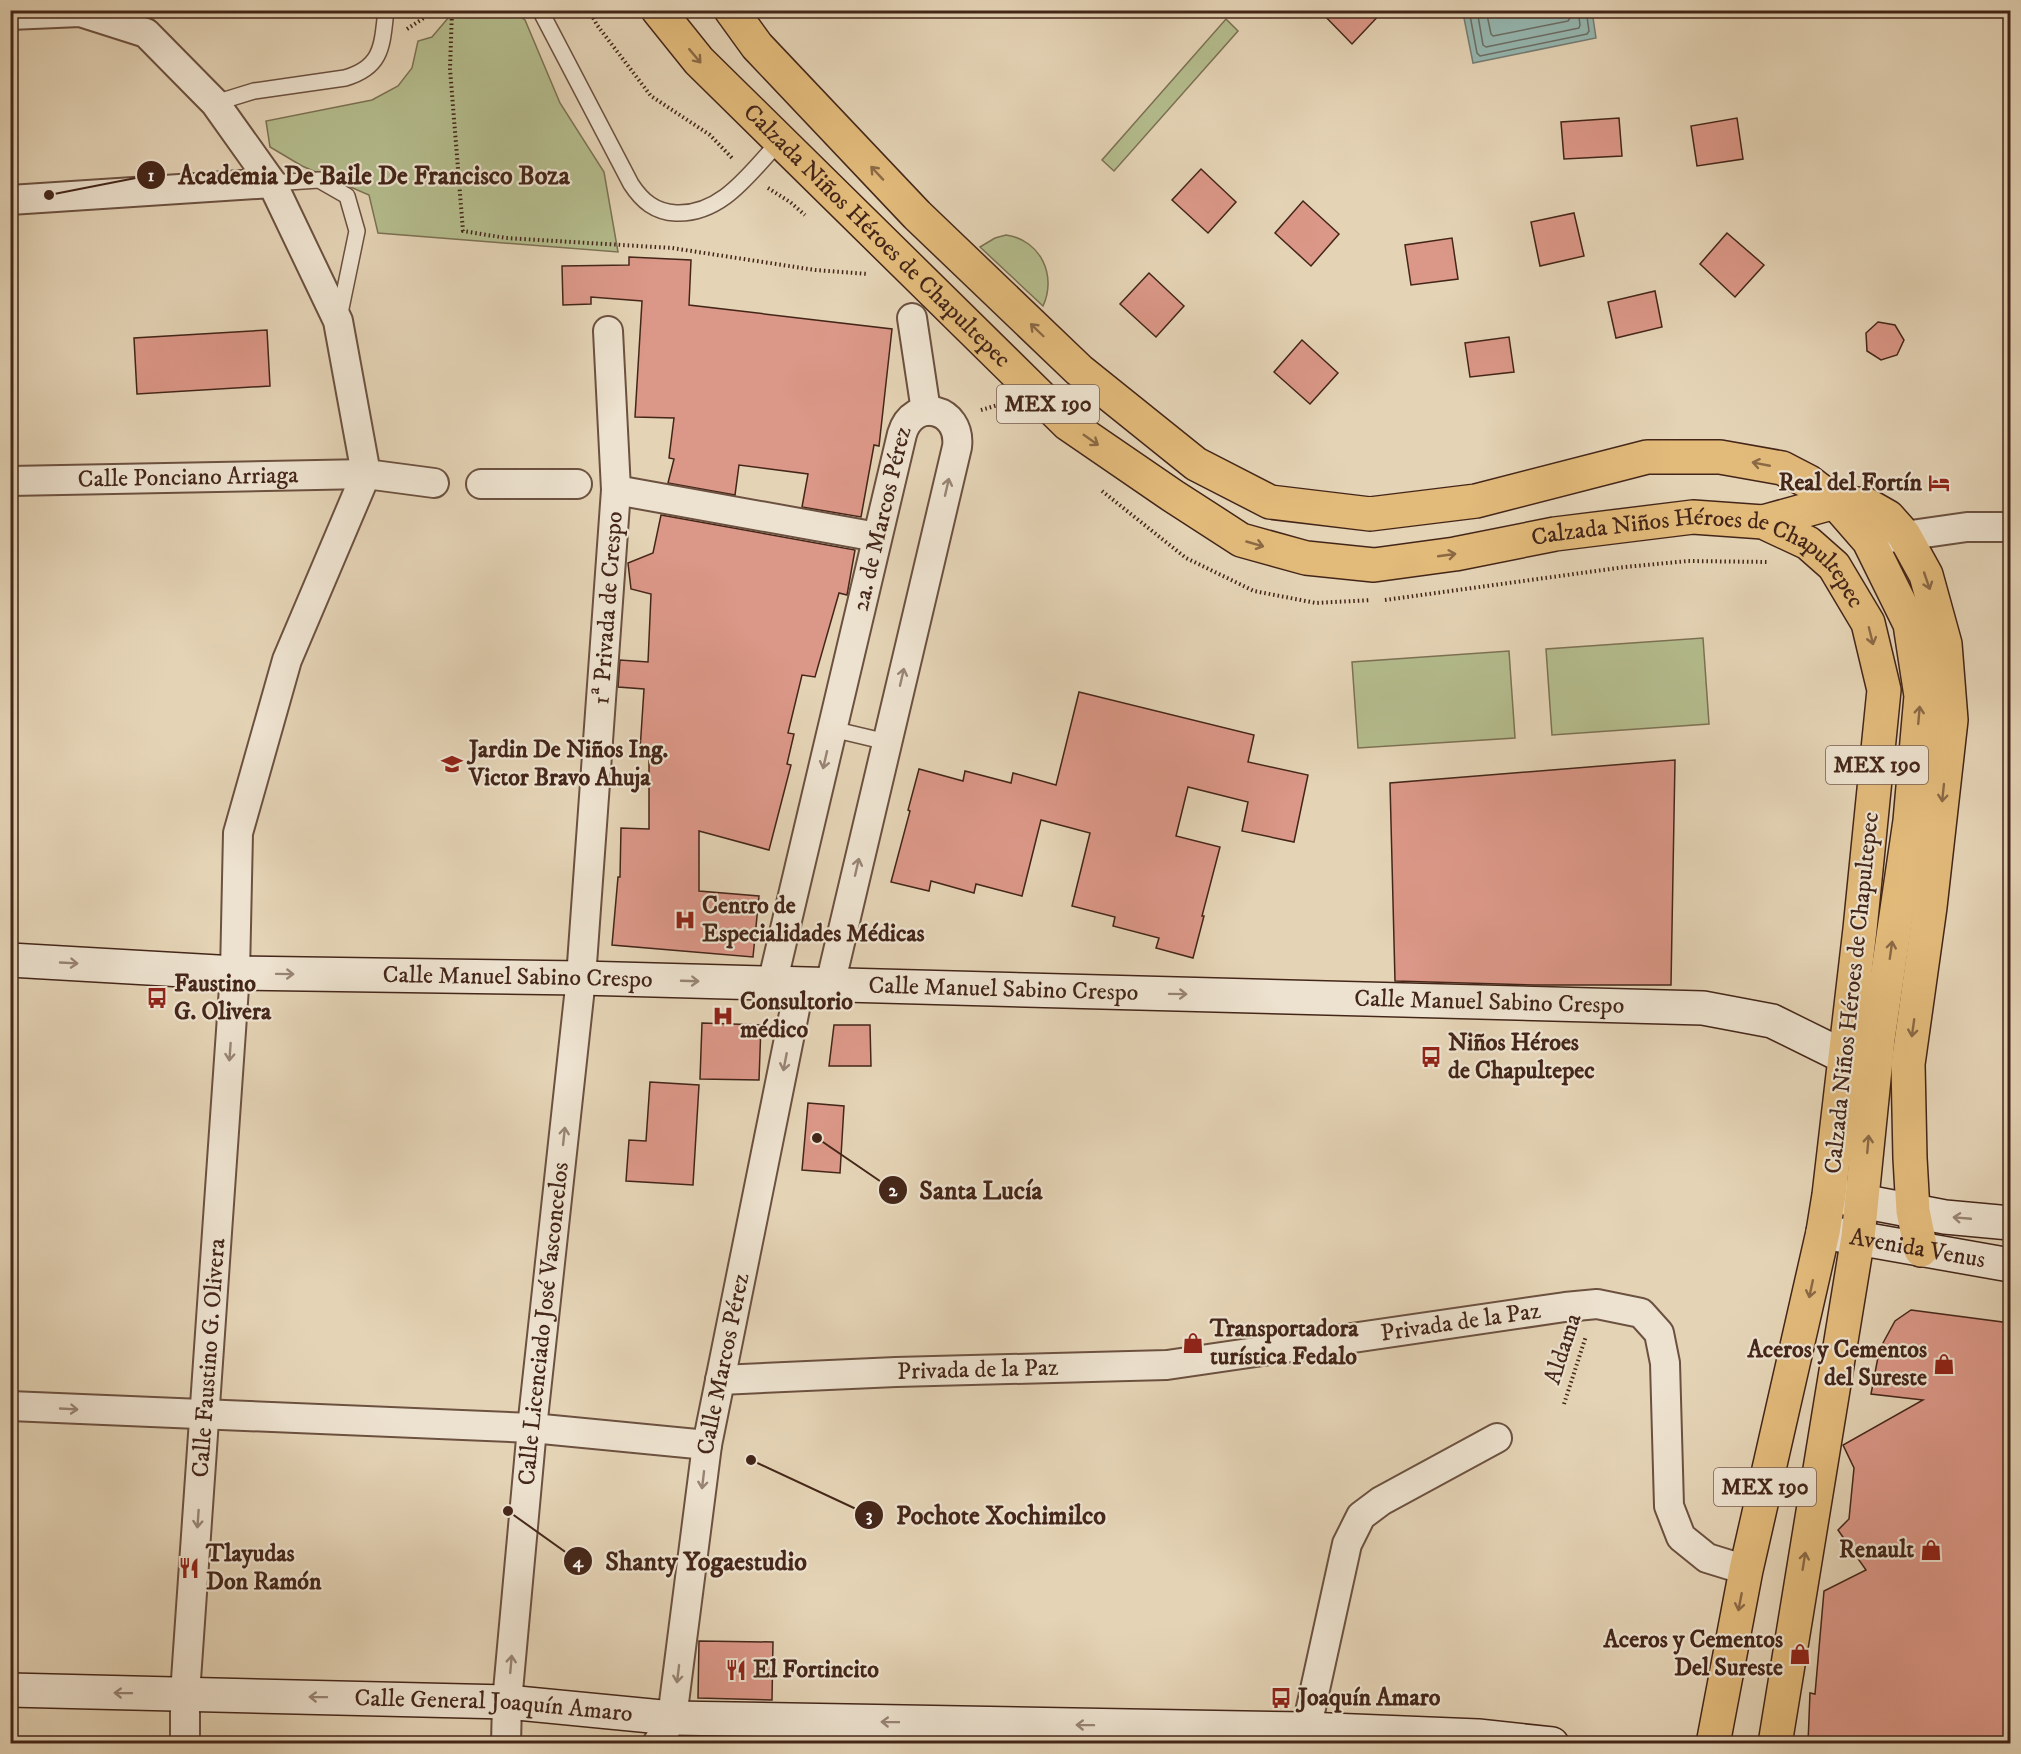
<svg xmlns="http://www.w3.org/2000/svg" width="2021" height="1754" font-family="'IM FELL DW Pica',serif">
  <style>
    .green { fill: #b4bc8d; stroke: #7c7153; stroke-width: 1.5 }
    .water { fill: #95b7b1; stroke: #757d74; stroke-width: 1.5 }
    .lines { fill: none; stroke-linecap: round; stroke-linejoin: round }
    .shore { stroke: #6c6e65; stroke-width: 1.5 }
    .building { fill: #db9787; stroke: #442619; stroke-width: 1.5 }
    .lane-casing { stroke: #6c5140; stroke-width: 18 }
    .street-casing { stroke: #6c5140; stroke-width: 32 }
    .secondary-casing { stroke: #442619; stroke-width: 36 }
    .primary-casing { stroke: #442619; stroke-width: 36 }
    .path { stroke: #442619; stroke-width: 4; stroke-dasharray: 1.5 3; stroke-linecap: butt }
    .lane { stroke: #ede2cf; stroke-width: 15 }
    .street { stroke: #ede2cf; stroke-width: 28 }
    .secondary { stroke: #ede2cf; stroke-width: 33 }
    .primary { stroke: #e2ba7a; stroke-width: 33 }
    .oneway { stroke: #8b6945 }
    .oneway2 { stroke: #988474 }
    .labels { text-anchor: middle; dominant-baseline: central; stroke-width: 4.5; stroke-linejoin: round; paint-order: stroke }
    .shield { fill: #ede2cf; stroke: #775e50; stroke-width: 1.5 }
    .shield-label { font-size: 22px; font-weight: bold; fill: #442619 }
    .street-label { font-size: 24px; fill: #442619; stroke: #ede2cf }
    .poi-label { font-size: 24px; font-weight: bold; fill: #442619; stroke: #ede2cf; text-anchor: start }
    .leader { fill: none; stroke: #442619; stroke-width: 2 }
    .callout-dot { fill: #442619; stroke: #ede2cf; stroke-width: 2 }
    .mark-label { font-size: 18px; text-anchor: middle; font-weight: bold; fill: #fff }
    .callout-label { font-size: 26px; text-anchor: middle; font-weight: bold; fill: #442619; stroke: #ede2cf; stroke-width: 4.5; stroke-linejoin: round; paint-order: stroke }
  </style>
  <rect width="100%" height="100%" fill="#e4d3b5"/>
  <filter id="stains"><feTurbulence type="fractalNoise" baseFrequency=".00333" numOctaves="4"/><feColorMatrix values="0 0 0 0 .2 0 0 0 0 .09 0 0 0 0 .02 0 0 0 .5 -.17"/></filter>
  <radialGradient id="worn" r=".72"><stop offset=".6" stop-color="#630" stop-opacity="0"/><stop offset="1" stop-color="#630" stop-opacity=".3"/></radialGradient>
  <g class="green">
    <polygon points="454,11 513,11 525,20 560,103 604,172 618,252 378,233 369,195 302,166 270,147 266,121 372,100 398,86 412,68 418,41 432,37"/>
    <polygon points="1226,19 1238,31 1114,171 1102,160"/>
    <path d="M1006 235C1041 240 1057 276 1043 306L980 247 995 238Z"/>
    <polygon points="1703,638 1709,724 1552,735 1546,649"/>
    <polygon points="1509,651 1515,738 1358,748 1352,662"/>
  </g>
  <polygon class="water" points="1474,11 1592,11 1596,38 1473,63 1463,13"/>
  <g class="lines">
    <g class="shore">
      <polyline points="1469,10 1477,53 1480,56 1587,34 1589,31 1586,10"/>
      <polyline points="1477,10 1483,45 1486,47 1579,28 1580,25 1578,10"/>
      <polyline points="1486,10 1491,34 1493,36 1568,21 1570,18 1569,10"/>
    </g>
  </g>
  <g class="building">
    <polygon points="1319,10 1384,10 1352,44"/>
    <polygon points="1619,118 1622,156 1564,159 1561,122"/>
    <polygon points="1737,118 1743,159 1697,166 1691,126"/>
    <polygon points="1201,169 1236,202 1208,233 1172,200"/>
    <polygon points="1303,201 1339,234 1311,266 1275,233"/>
    <polygon points="1574,213 1584,256 1540,266 1531,222"/>
    <polygon points="1727,233 1764,265 1735,297 1700,264"/>
    <polygon points="1452,238 1458,279 1411,285 1405,245"/>
    <polygon points="629,257 691,260 689,305 892,329 879,446 874,445 861,517 802,507 808,474 739,465 735,495 668,483 674,459 669,458 674,418 635,417 642,301 591,297 591,304 563,305 562,266 629,265"/>
    <polygon points="1149,273 1184,306 1156,337 1120,304"/>
    <polygon points="1655,291 1662,327 1616,338 1608,302"/>
    <polygon points="1878,322 1895,325 1904,340 1897,355 1881,360 1867,351 1866,333"/>
    <polygon points="267,330 270,386 137,394 134,338"/>
    <polygon points="1509,337 1514,372 1470,377 1465,343"/>
    <polygon points="1302,340 1338,373 1310,404 1274,372"/>
    <polygon points="661,515 855,550 847,595 839,593 815,677 802,675 788,733 794,734 787,764 791,765 769,850 699,831 699,891 759,896 753,957 612,945 618,877 620,877 621,828 649,829 649,751 640,750 644,689 618,687 620,660 648,662 651,594 631,589 628,563 653,553"/>
    <polygon points="1079,692 1254,735 1248,762 1308,775 1294,842 1242,831 1248,802 1188,787 1176,836 1220,847 1202,916 1204,916 1193,958 1156,948 1159,938 1113,926 1115,917 1072,906 1090,833 1041,820 1022,896 976,884 974,893 931,881 929,891 891,882 910,811 908,810 919,769 963,781 965,771 1011,783 1013,773 1056,785"/>
    <polygon points="1675,760 1671,985 1535,985 1395,981 1390,783"/>
    <polygon points="702,1023 761,1025 759,1080 700,1079"/>
    <polygon points="834,1025 870,1025 871,1066 829,1066"/>
    <polygon points="650,1082 699,1085 693,1185 626,1181 629,1140 646,1141"/>
    <polygon points="808,1103 844,1106 840,1173 802,1170"/>
    <polygon points="1911,1310 2010,1323 2010,1597 2007,1743 1808,1743 1810,1693 1815,1694 1824,1591 1866,1570 1838,1530 1849,1519 1854,1468 1843,1445 1923,1400 1871,1394 1878,1357 1883,1343 1895,1321"/>
    <polygon points="699,1641 773,1642 772,1700 698,1698"/>
  </g>
  <g class="lines">
    <defs>
      <g id="lane">
        <path d="M540 10 631 184C642 201 655 212 676 213 723 215 751 171 780 141"/>
        <path d="M215 103 254 91 345 78C383 67 382 45 386 10"/>
        <polyline points="272,183 319,180 347,196 357,231 339,318"/>
        <polyline points="832,729 887,742"/>
      </g>
      <g id="street">
        <polyline points="10,15 80,12 146,33 215,103 272,183 338,321 366,474 287,660 238,833 235,973 185,1694 185,1744"/>
        <polyline points="10,200 272,183"/>
        <polyline points="912,318 926,411"/>
        <path id="s1" d="M10 481 366 474 434 483"/>
        <polyline points="481,484 577,484"/>
        <polyline points="616,490 877,537"/>
        <polyline points="1883,539 1967,527 2010,527"/>
        <path id="s2" d="M772 984 902 434C913 396 962 408 957 447L830 985"/>
        <path id="s3" d="M720 1380 896 1372 1167 1365 1565 1307 1597 1304 1641 1313 1659 1333 1665 1363 1669 1506 1681 1537 1707 1558 1746 1570"/>
        <polyline points="10,1406 532,1428 707,1445"/>
        <path id="s4" d="M506 1744 507 1702 532 1428 581 978 616 490 608 331"/>
        <path id="s5" d="M657 1744 672 1718 707 1445 800 984"/>
        <polyline points="1303,1744 1347,1544 1361,1516 1381,1501 1497,1438"/>
      </g>
      <g id="secondary">
        <path id="s6" d="M10 960 235 973 581 978 1703 1008 1772 1021 1845 1057 1868 1073"/>
        <polyline points="1835,1196 1945,1217 2010,1223"/>
        <path id="s7" d="M1823 1232 2010 1265"/>
        <path id="s8" d="M10 1690 507 1702 672 1718 1305 1729 1478 1736 1552 1744"/>
      </g>
      <g id="primary">
        <path id="s9" d="M658 10 699 61 1068 424 1173 496 1241 540 1306 558 1374 565 1455 554 1555 534 1693 517 1763 522 1808 543 1834 566 1868 623 1884 690 1860 929 1829 1195 1823 1232 1746 1570 1713 1744"/>
        <polyline points="731,10 757,46 917,215 1079,370 1196,464 1270,502 1370,514 1476,501 1647,457 1720,457 1782,468 1809,482 1835,502 1869,541 1910,624 1921,696 1910,821 1878,1039 1858,1237 1775,1744"/>
        <polyline points="1763,522 1835,502 1867,505 1888,517 1904,535 1926,575 1945,644 1951,720 1930,907 1908,1064 1910,1158 1913,1211 1921,1250"/>
      </g>
    </defs>
    <use href="#lane" class="lane-casing"/>
    <use href="#street" class="street-casing"/>
    <use href="#secondary" class="secondary-casing"/>
    <use href="#primary" class="primary-casing"/>
    <g class="path">
      <polyline points="452,10 450,69 463,231 506,238 672,248 815,270 868,274"/>
      <polyline points="589,10 597,25 651,96 710,135 732,158"/>
      <polyline points="407,29 436,10"/>
      <polyline points="768,188 790,202 805,215"/>
      <polyline points="981,410 998,405 1001,408"/>
      <polyline points="1102,491 1186,558 1254,591 1316,603 1371,600"/>
      <polyline points="1385,600 1625,567 1688,561 1768,562"/>
      <polyline points="1564,1404 1586,1336"/>
    </g>
    <use href="#lane" class="lane"/>
    <use href="#street" class="street"/>
    <use href="#secondary" class="secondary"/>
    <use href="#primary" class="primary"/>
  </g>
  <defs><path id="oneway-shaft" d="M-6 0H5M1.5-3L5.5 0L1.5 3" fill="none" stroke-width="1.6" stroke-linecap="round" stroke-linejoin="round" transform="scale(1.5)"/></defs>
  <g class="oneway">
    <use href="#oneway-shaft" transform="translate(695 56) rotate(50)"/>
    <use href="#oneway-shaft" transform="translate(877 173) rotate(-133)"/>
    <use href="#oneway-shaft" transform="translate(1037 330) rotate(-136)"/>
    <use href="#oneway-shaft" transform="translate(1091 440) rotate(35)"/>
    <use href="#oneway-shaft" transform="translate(1761 464) rotate(-169)"/>
    <use href="#oneway-shaft" transform="translate(1255 544) rotate(16)"/>
    <use href="#oneway-shaft" transform="translate(1447 555) rotate(-8)"/>
    <use href="#oneway-shaft" transform="translate(1927 581) rotate(71)"/>
    <use href="#oneway-shaft" transform="translate(1871 636) rotate(76)"/>
    <use href="#oneway-shaft" transform="translate(1919 715) rotate(-85)"/>
    <use href="#oneway-shaft" transform="translate(1943 793) rotate(96)"/>
    <use href="#oneway-shaft" transform="translate(1891 950) rotate(-82)"/>
    <use href="#oneway-shaft" transform="translate(1913 1028) rotate(98)"/>
    <use href="#oneway-shaft" transform="translate(1868 1144) rotate(-85)"/>
    <use href="#oneway-shaft" transform="translate(1811 1289) rotate(102)"/>
    <use href="#oneway-shaft" transform="translate(1804 1561) rotate(-81)"/>
    <use href="#oneway-shaft" transform="translate(1740 1602) rotate(101)"/>
  </g>
  <g class="oneway2">
    <use href="#oneway-shaft" transform="translate(947 487) rotate(-77)"/>
    <use href="#oneway-shaft" transform="translate(902 677) rotate(-77)"/>
    <use href="#oneway-shaft" transform="translate(825 760) rotate(103)"/>
    <use href="#oneway-shaft" transform="translate(857 867) rotate(-77)"/>
    <use href="#oneway-shaft" transform="translate(69 963) rotate(3)"/>
    <use href="#oneway-shaft" transform="translate(285 974) rotate(1)"/>
    <use href="#oneway-shaft" transform="translate(690 981) rotate(2)"/>
    <use href="#oneway-shaft" transform="translate(1178 994) rotate(1)"/>
    <use href="#oneway-shaft" transform="translate(230 1052) rotate(94)"/>
    <use href="#oneway-shaft" transform="translate(785 1062) rotate(101)"/>
    <use href="#oneway-shaft" transform="translate(564 1136) rotate(-84)"/>
    <use href="#oneway-shaft" transform="translate(1962 1218) rotate(-175)"/>
    <use href="#oneway-shaft" transform="translate(69 1409) rotate(3)"/>
    <use href="#oneway-shaft" transform="translate(703 1480) rotate(97)"/>
    <use href="#oneway-shaft" transform="translate(198 1519) rotate(94)"/>
    <use href="#oneway-shaft" transform="translate(511 1664) rotate(-85)"/>
    <use href="#oneway-shaft" transform="translate(678 1674) rotate(97)"/>
    <use href="#oneway-shaft" transform="translate(123 1693) rotate(-179)"/>
    <use href="#oneway-shaft" transform="translate(318 1697) rotate(-179)"/>
    <use href="#oneway-shaft" transform="translate(890 1722) rotate(-179)"/>
    <use href="#oneway-shaft" transform="translate(1085 1725) rotate(-179)"/>
  </g>
  <defs>
    <symbol id="hotel-bare" viewBox="-9 -9 18 18"><path d="M-6-4.5h1.5V1H6V5H4.5V3h-9V5H-6ZM-4 0a1.8 1.8 0 1 1 3.6 0ZM.5 0V-2.5h3Q6-2.5 6 0Z" fill="#8f2418" stroke="#ede2cf" stroke-width="2.5" paint-order="stroke"/></symbol>
    <symbol id="school-bare" viewBox="-9 -9 18 18"><path d="M0-5L7-2L0 1L-7-2ZM-4 1L0 2.5L4 1V4Q0 6-4 4Z" fill="#8f2418" stroke="#ede2cf" stroke-width="2.5" paint-order="stroke"/></symbol>
    <symbol id="hospital-bare" viewBox="-9 -9 18 18"><path d="M-5-5h3v3.5h4V-5h3V5h-3V1.5h-4V5h-3Z" fill="#8f2418" stroke="#ede2cf" stroke-width="2.5" paint-order="stroke"/></symbol>
    <symbol id="bus-bare" viewBox="-9 -9 18 18"><path d="M-5-6H5V4H4V6H2V4H-2V6H-4V4H-5ZM-3.5-4V0h7V-4ZM-3.5 1.2v1.5H-2V1.2ZM2 1.2v1.5H3.5V1.2Z" fill="#8f2418" stroke="#ede2cf" stroke-width="2.5" paint-order="stroke"/></symbol>
    <symbol id="shop-bare" viewBox="-9 -9 18 18"><path d="M-5-2.5h2.3a2.7 3.5 0 0 1 5.4 0H5L5.5 6h-11ZM-1.5-2.5h3a1.5 2.3 0 0 0-3 0Z" fill="#8f2418" stroke="#ede2cf" stroke-width="2.5" paint-order="stroke"/></symbol>
    <symbol id="restaurant-bare" viewBox="-9 -9 18 18"><path d="M-5-6h1v4h1v-4h1v4h1v-4h1v5L-1.5 .5V6h-2V.5L-5-1ZM5-6V6H3V1.5H1.5Q1.5-4 5-6Z" fill="#8f2418" stroke="#ede2cf" stroke-width="2.5" paint-order="stroke"/></symbol>
  </defs>
  <g fill-rule="evenodd">
    <use href="#hotel-bare" x="1924" y="468" width="30" height="30"/>
    <use href="#school-bare" x="437" y="749" width="30" height="30"/>
    <use href="#hospital-bare" x="670" y="905" width="30" height="30"/>
    <use href="#bus-bare" x="142" y="983" width="30" height="30"/>
    <use href="#hospital-bare" x="708" y="1001" width="30" height="30"/>
    <use href="#bus-bare" x="1416" y="1042" width="30" height="30"/>
    <use href="#shop-bare" x="1178" y="1328" width="30" height="30"/>
    <use href="#shop-bare" x="1929" y="1349" width="30" height="30"/>
    <use href="#shop-bare" x="1916" y="1535" width="30" height="30"/>
    <use href="#restaurant-bare" x="174" y="1553" width="30" height="30"/>
    <use href="#shop-bare" x="1785" y="1639" width="30" height="30"/>
    <use href="#restaurant-bare" x="721" y="1655" width="30" height="30"/>
    <use href="#bus-bare" x="1266" y="1683" width="30" height="30"/>
  </g>
  <g class="labels">
    <g class="shield">
      <rect x="997" y="385" width="102" height="38" rx="4.5"/>
      <rect x="1826" y="746" width="102" height="38" rx="4.5"/>
      <rect x="1714" y="1468" width="102" height="38" rx="4.5"/>
    </g>
    <g class="shield-label">
      <text x="1048" y="404">MEX 190</text>
      <text x="1877" y="765">MEX 190</text>
      <text x="1765" y="1487">MEX 190</text>
    </g>
    <g class="street-label">
      <text stroke="none"><textPath href="#s9" startOffset="315">Calzada Niños Héroes de Chapultepec</textPath></text>
      <text stroke="none"><textPath href="#s1" startOffset="178">Calle Ponciano Arriaga</textPath></text>
      <text stroke="none"><textPath href="#s2" startOffset="478">2a. de Marcos Pérez</textPath></text>
      <text stroke="none"><textPath href="#s9" startOffset="1269">Calzada Niños Héroes de Chapultepec</textPath></text>
      <text transform="translate(608 608) rotate(-86)">1ª Privada de Crespo</text>
      <text stroke="none"><textPath href="#s6" startOffset="508">Calle Manuel Sabino Crespo</textPath></text>
      <text stroke="none"><textPath href="#s6" startOffset="994">Calle Manuel Sabino Crespo</textPath></text>
      <text transform="translate(1852 993) rotate(-84)">Calzada Niños Héroes de Chapultepec</text>
      <text stroke="none"><textPath href="#s6" startOffset="1480">Calle Manuel Sabino Crespo</textPath></text>
      <text stroke="none"><textPath href="#s7" startOffset="96">Avenida Venus</textPath></text>
      <text stroke="none"><textPath href="#s3" startOffset="744">Privada de la Paz</textPath></text>
      <text stroke="none"><textPath href="#s4" startOffset="422">Calle Licenciado José Vasconcelos</textPath></text>
      <text transform="translate(1563 1349) rotate(-72)">Aldama</text>
      <text transform="translate(209 1358) rotate(-86)">Calle Faustino G. Olivera</text>
      <text stroke="none"><textPath href="#s5" startOffset="388">Calle Marcos Pérez</textPath></text>
      <text stroke="none"><textPath href="#s3" startOffset="258">Privada de la Paz</textPath></text>
      <text stroke="none"><textPath href="#s8" startOffset="484">Calle General Joaquín Amaro</textPath></text>
    </g>
    <g class="poi-label">
      <text x="1922" y="483" text-anchor="end">Real del Fortín</text>
      <text x="469" y="750">Jardin De Niños Ing.<tspan x="469" dy="28">Victor Bravo Ahuja</tspan></text>
      <text x="702" y="906">Centro de<tspan x="702" dy="28">Especialidades Médicas</tspan></text>
      <text x="174" y="984">Faustino<tspan x="174" dy="28">G. Olivera</tspan></text>
      <text x="740" y="1002">Consultorio<tspan x="740" dy="28">médico</tspan></text>
      <text x="1448" y="1043">Niños Héroes<tspan x="1448" dy="28">de Chapultepec</tspan></text>
      <text x="1210" y="1329">Transportadora<tspan x="1210" dy="28">turística Fedalo</tspan></text>
      <text x="1927" y="1350" text-anchor="end">Aceros y Cementos<tspan x="1927" dy="28">del Sureste</tspan></text>
      <text x="1914" y="1550" text-anchor="end">Renault</text>
      <text x="206" y="1554">Tlayudas<tspan x="206" dy="28">Don Ramón</tspan></text>
      <text x="1783" y="1640" text-anchor="end">Aceros y Cementos<tspan x="1783" dy="28">Del Sureste</tspan></text>
      <text x="753" y="1670">El Fortincito</text>
      <text x="1298" y="1698">Joaquín Amaro</text>
    </g>
  </g>
  <path class="leader" d="M49 195L151 175M817 1138L893 1190M751 1460L869 1515M508 1511L578 1561"/>
  <g class="callout-dot">
    <circle cx="49" cy="195" r="6"/>
    <circle cx="817" cy="1138" r="6"/>
    <circle cx="751" cy="1460" r="6"/>
    <circle cx="508" cy="1511" r="6"/>
    <circle cx="151" cy="175" r="15"/>
    <circle cx="893" cy="1190" r="15"/>
    <circle cx="869" cy="1515" r="15"/>
    <circle cx="578" cy="1561" r="15"/>
  </g>
  <g class="mark-label">
    <text x="151" y="181">1</text>
    <text x="893" y="1196">2</text>
    <text x="869" y="1521">3</text>
    <text x="578" y="1567">4</text>
  </g>
  <g class="callout-label">
    <text x="374" y="184">Academia De Baile De Francisco Boza</text>
    <text x="981" y="1199">Santa Lucía</text>
    <text x="1001" y="1524">Pochote Xochimilco</text>
    <text x="706" y="1570">Shanty Yogaestudio</text>
  </g>
  <rect width="2021" height="1754" fill="none" stroke="#e4d3b5" stroke-width="36"/>
  <rect x="12" y="12" width="1997" height="1730" fill="none" stroke="#442619" stroke-width="3"/>
  <rect x="18" y="18" width="1985" height="1718" fill="none" stroke="#442619" stroke-width="1.5"/>
  <rect width="100%" height="100%" filter="url(#stains)"/>
  <rect width="100%" height="100%" fill="url(#worn)"/>
</svg>
